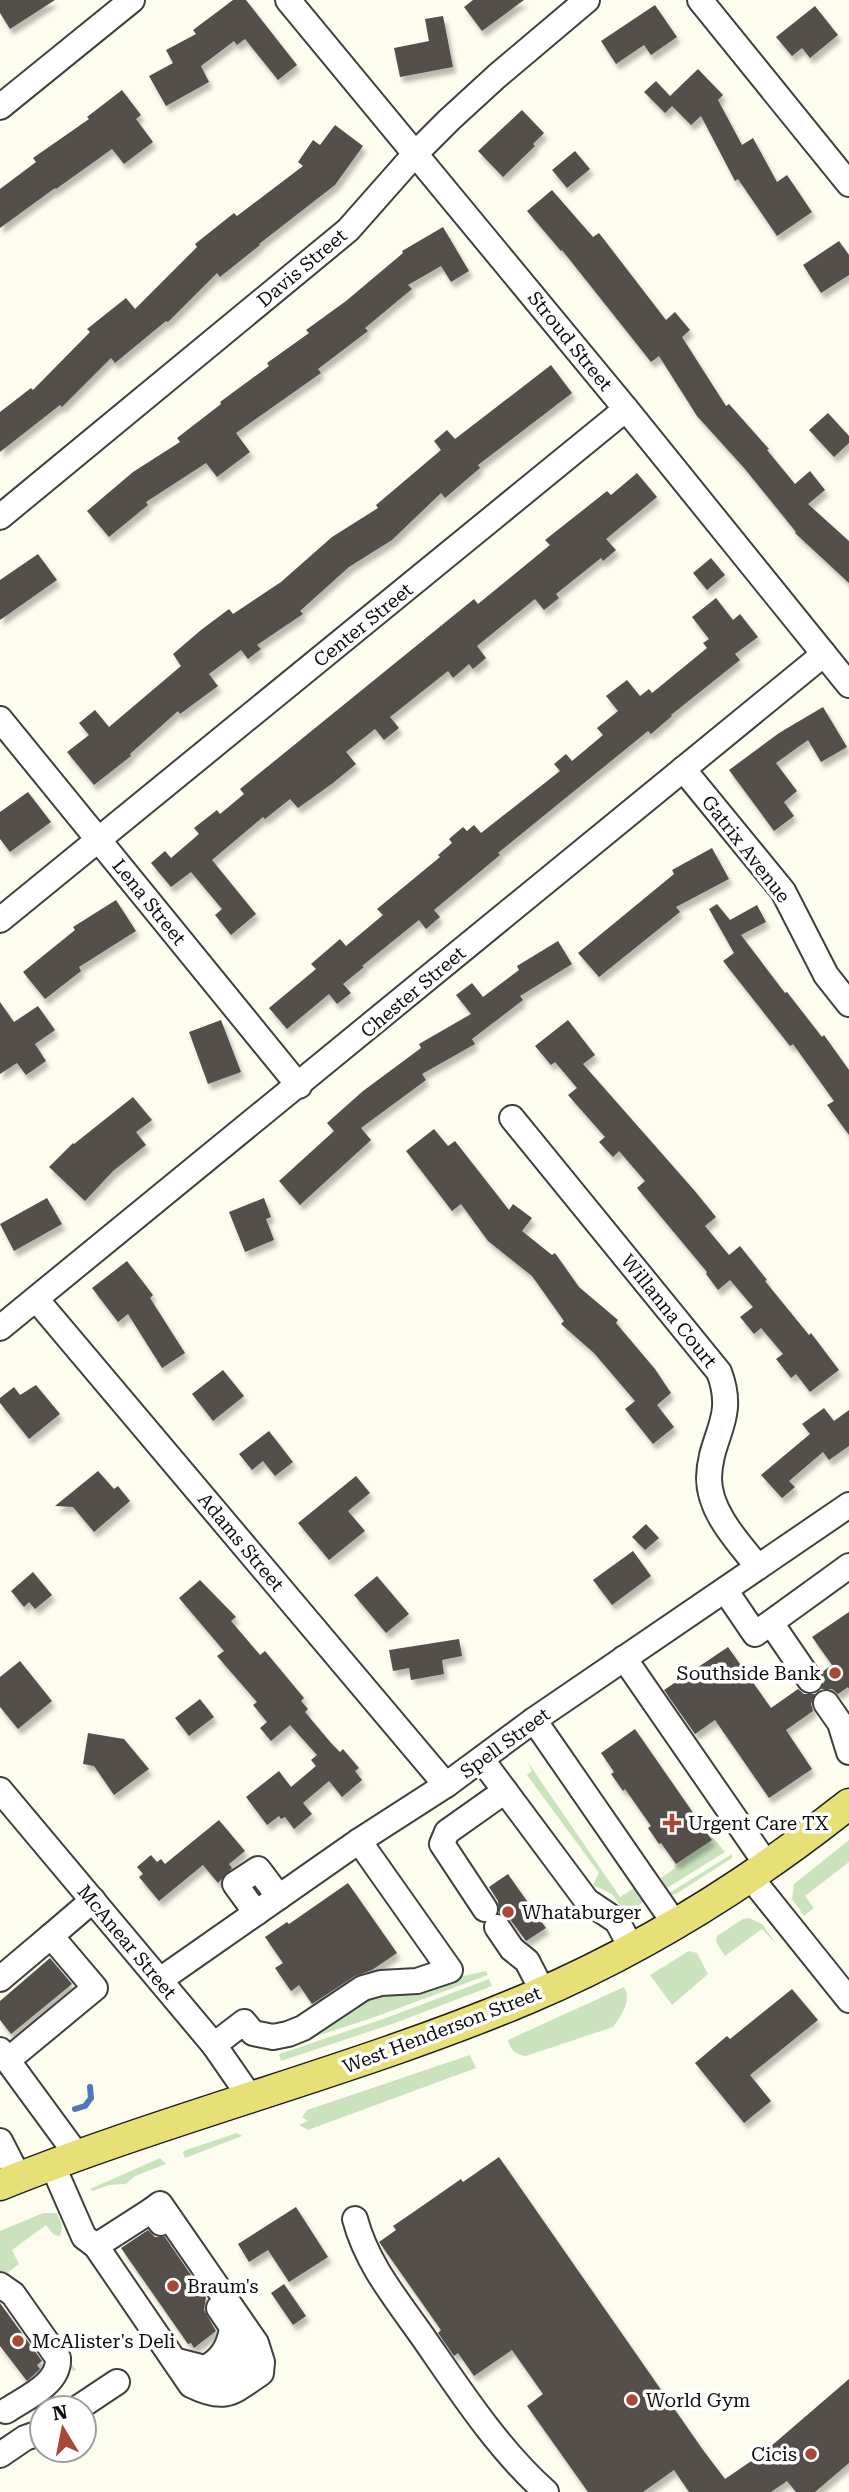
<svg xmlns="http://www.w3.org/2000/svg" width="849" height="2492" font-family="'Roboto Serif',serif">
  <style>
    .green { fill: #cae3bd }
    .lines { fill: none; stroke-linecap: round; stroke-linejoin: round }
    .stream { stroke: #4b79bb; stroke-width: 6 }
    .building { fill: #54504b; filter: url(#shadow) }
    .minor-casing { stroke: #404040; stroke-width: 28 }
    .major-casing { stroke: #1e1e1e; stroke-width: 33 }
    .minor { stroke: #fff; stroke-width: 24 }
    .major { stroke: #e6e076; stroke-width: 30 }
    .poi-dot { fill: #aa4838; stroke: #fff; stroke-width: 2.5 }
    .labels { text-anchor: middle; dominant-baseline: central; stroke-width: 7; stroke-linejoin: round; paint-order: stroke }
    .street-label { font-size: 19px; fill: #0d0d0d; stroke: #fff }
    .poi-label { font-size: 19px; fill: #0d0d0d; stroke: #fff; text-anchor: start }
  </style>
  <defs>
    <filter id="shadow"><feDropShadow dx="3.5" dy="6" stdDeviation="2" flood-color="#0004"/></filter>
  </defs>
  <rect width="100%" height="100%" fill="#fdfdef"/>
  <g class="green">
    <polygon points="527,1761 620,1897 637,1886 647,1900 625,1913 612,1894 593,1885 599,1873 527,1775 532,1771"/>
    <polygon points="711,1835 725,1852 667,1888 661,1878 675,1868 674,1866 711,1840 709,1836"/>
    <polygon points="849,1840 849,1862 805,1896 814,1908 804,1916 792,1899 794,1884"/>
    <polygon points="732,1854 732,1858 676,1894 672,1895 669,1893"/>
    <polygon points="749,1918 762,1924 777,1945 762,1929 725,1956 716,1942 717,1936 743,1919"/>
    <polygon points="689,1951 697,1953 708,1974 672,2005 650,1975"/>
    <polygon points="486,1971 488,1975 372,2018 277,2049 275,2043 364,1992 426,1984"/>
    <polygon points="489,1979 492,1986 395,2023 281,2061 279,2054 386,2018"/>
    <path d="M624 1987C632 2000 622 2015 613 2027L526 2056C516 2055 510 2050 508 2040Z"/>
    <polygon points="470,2055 476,2068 308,2130 299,2125 308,2121 302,2117 307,2110"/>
    <polygon points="237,2133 242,2136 185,2158 183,2152 186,2150"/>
    <polygon points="160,2158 166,2164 135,2176 126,2184 109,2185 93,2191 90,2189"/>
    <path d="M43 2213H56C61 2220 64 2227 60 2236L54 2235 46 2225 12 2250 19 2264 8 2272 76 2370 73 2371 15 2287 0 2274V2231Z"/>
  </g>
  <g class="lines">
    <polyline class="stream" points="75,2109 85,2106 91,2098 90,2087"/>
  </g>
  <g class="building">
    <polygon points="0,0 55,0 10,29 0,13"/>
    <polygon points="233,0 246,0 297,65 278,80 245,39 237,45 234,41 201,66 209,82 166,106 149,76 173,63 166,50 196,34 193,30"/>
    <polygon points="473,0 524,0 482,31 464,7"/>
    <polygon points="655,5 677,37 651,55 644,45 616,64 601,41"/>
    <polygon points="815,6 838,35 810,58 802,48 792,56 776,37"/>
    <polygon points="443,16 453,67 400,77 394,48 429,41 425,19"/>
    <polygon points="698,69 723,95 718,100 742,145 753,138 777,182 787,175 812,212 777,236 738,179 735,181 701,116 691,125 672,106 665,113 644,92 656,81 670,96"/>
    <polygon points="122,90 141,115 136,119 153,142 124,164 112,149 56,189 55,188 0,228 0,189 36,162 33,158 89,119 87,117"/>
    <polygon points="522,110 544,133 533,144 535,146 503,177 478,151"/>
    <polygon points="335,125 363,146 335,185 259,244 260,245 220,277 217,273 168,322 166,321 115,363 111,358 62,407 60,405 0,452 0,412 31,388 33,390 90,332 87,329 126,298 135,309 197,247 195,244 234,213 237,216 303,166 298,162 313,140 320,145"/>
    <polygon points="575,151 590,169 567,188 552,170"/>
    <polygon points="552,190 593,237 599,233 666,320 675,312 690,330 682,337 726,406 729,404 769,449 767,450 795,484 810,471 825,490 808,504 849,541 849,583 795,533 796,532 745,469 697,416 659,356 651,362 562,250 561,251 527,211"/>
    <polygon points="443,227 469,271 451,282 441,266 408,285 412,289 365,328 368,331 318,369 321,373 236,433 250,452 217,477 206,463 200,467 146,502 148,505 109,537 87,511 133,472 180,442 177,438 221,404 220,402 269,366 267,363 309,333 306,330 346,301 403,253 402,251"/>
    <polygon points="839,241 849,255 849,275 821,293 803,265"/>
    <polygon points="551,365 572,393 478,465 480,468 445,498 441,493 392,540 349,567 300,611 303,614 257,645 261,649 248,659 241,650 209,674 218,686 180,714 178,711 130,754 131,756 94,785 67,752 89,735 79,723 95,710 109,727 181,666 173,654 201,630 229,609 233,614 281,582 332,537 378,508 376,505 441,450 434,441 447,430 455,439"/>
    <polygon points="828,413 849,436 849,443 834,457 809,430"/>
    <polygon points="637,473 657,497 606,539 616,550 603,561 601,558 556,594 559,598 544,610 535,599 477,646 486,658 473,669 469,664 453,678 448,671 390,717 399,728 384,740 375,729 346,752 356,764 333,783 298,808 290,799 265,819 263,817 212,860 256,914 231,935 215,915 222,909 191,872 171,887 151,863 165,851 171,858 199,834 194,828 217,810 220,814 244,794 240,789 474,599 478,604 550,545 545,540 583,510 607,491 611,495"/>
    <polygon points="38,554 57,580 0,620 0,580"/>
    <polygon points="711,558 725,575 707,590 693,573"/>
    <polygon points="716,598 733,620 740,614 758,637 735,654 740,660 671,715 672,716 651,734 648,731 498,853 500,855 434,910 440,917 426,929 419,920 362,966 364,967 343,984 351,993 337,1004 329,994 287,1029 269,1008 316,969 311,964 340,939 346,946 383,915 377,909 440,857 438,855 452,843 449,839 463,827 467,831 474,825 481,833 560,771 554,764 566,754 572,761 603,735 597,728 618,711 606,696 627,680 640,696 649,689 652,693 707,648 703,643 709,639 692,617"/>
    <polygon points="823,707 847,747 821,762 808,740 776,763 797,791 784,802 794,816 774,831 729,770 779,733"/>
    <polygon points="28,792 51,822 10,852 0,839 0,812"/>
    <polygon points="712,848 729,879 676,907 680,912 599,977 578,953 674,874 672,870"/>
    <polygon points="116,900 136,931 79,967 81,971 45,999 23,972 75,930 73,927"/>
    <polygon points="717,904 730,920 757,905 766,922 741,935 785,993 787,992 822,1037 824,1035 849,1070 849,1135 827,1105 834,1101 793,1044 790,1046 723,961 734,953 709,909"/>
    <polygon points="558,941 572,964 520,996 523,1000 472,1039 475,1044 422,1074 426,1080 361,1128 371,1140 300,1205 279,1181 334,1131 327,1123 363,1091 421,1048 419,1044 471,1014 456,995 472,983 483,997 519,970 517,966"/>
    <polygon points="0,1002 14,1022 38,1006 55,1030 35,1044 46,1061 26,1075 17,1063 0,1074"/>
    <polygon points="221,1020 241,1072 208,1084 189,1032"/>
    <polygon points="568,1020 595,1055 583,1064 694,1190 716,1217 705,1226 729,1255 740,1246 767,1280 765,1281 809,1335 811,1333 839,1370 810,1392 796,1374 791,1378 776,1359 783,1354 761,1328 754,1334 740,1317 753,1307 730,1280 718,1290 706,1274 707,1272 637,1188 645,1181 619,1151 613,1157 599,1142 605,1137 568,1095 577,1088 555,1062 551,1065 535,1046"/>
    <polygon points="133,1097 152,1120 136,1132 146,1145 113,1171 85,1201 49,1167 73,1143 74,1144"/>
    <polygon points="434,1129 448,1146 455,1141 509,1210 513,1204 532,1218 522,1231 552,1255 555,1253 579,1287 618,1320 616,1323 655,1369 671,1393 657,1405 674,1427 653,1444 625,1409 635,1401 594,1353 561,1324 564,1321 532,1276 488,1241 461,1204 452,1211 406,1151"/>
    <polygon points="47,1198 62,1224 14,1251 0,1224"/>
    <polygon points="264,1198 271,1217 266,1219 274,1240 245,1252 229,1212"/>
    <polygon points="127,1261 153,1295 150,1298 185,1353 162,1368 128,1314 118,1322 92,1288"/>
    <polygon points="223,1370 244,1396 213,1421 192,1394"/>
    <polygon points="36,1385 60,1414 29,1439 0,1403 0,1398 14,1387 20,1395"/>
    <polygon points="824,1408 834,1421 849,1410 849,1446 829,1460 823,1452 789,1481 795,1487 782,1498 761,1475 810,1434 802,1424"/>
    <polygon points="269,1431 293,1462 275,1476 263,1461 252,1470 239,1454"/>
    <polygon points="98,1471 114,1489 118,1486 130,1501 94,1532 73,1507 55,1506"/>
    <polygon points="356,1476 370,1493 348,1511 365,1531 329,1560 298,1523"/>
    <polygon points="646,1524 659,1538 645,1550 632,1537"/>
    <polygon points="633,1551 651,1576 612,1605 593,1580"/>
    <polygon points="33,1572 52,1595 35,1609 29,1602 24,1607 11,1591"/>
    <polygon points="377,1576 409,1614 386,1633 354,1595"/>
    <polygon points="200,1580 236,1617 231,1621 260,1655 265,1651 304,1698 301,1701 308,1709 305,1712 331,1743 340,1752 343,1749 359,1768 355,1771 362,1780 342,1797 329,1781 303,1803 312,1814 294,1829 285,1817 281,1819 279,1816 267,1825 246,1797 279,1771 291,1787 316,1766 311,1760 317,1755 290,1725 271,1741 260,1728 267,1722 253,1705 257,1702 217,1656 224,1651 179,1598"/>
    <polygon points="849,1612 849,1689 848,1687 838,1694 832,1689 821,1689 825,1680 822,1672 832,1665 812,1637"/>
    <polygon points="459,1639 462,1656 442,1660 444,1674 411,1680 409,1668 393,1671 389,1650"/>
    <polygon points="728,1647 771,1708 798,1689 804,1694 815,1694 811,1704 813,1711 786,1730 812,1769 769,1798 715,1720 695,1734 664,1690"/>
    <polygon points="20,1661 52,1701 18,1729 0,1707 0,1677"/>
    <polygon points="200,1699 214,1717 189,1736 175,1718"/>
    <polygon points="635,1729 712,1840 676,1864 661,1843 659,1844 648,1828 651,1826 625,1789 623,1791 611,1774 614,1772 601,1753"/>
    <polygon points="88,1733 124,1739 149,1769 114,1795 94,1766 83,1764"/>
    <polygon points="219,1820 245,1851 229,1864 232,1868 218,1883 203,1865 159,1901 139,1877 143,1874 137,1867 151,1855 157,1862 161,1859 165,1864"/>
    <polygon points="508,1874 546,1928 526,1941 509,1918 499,1913 498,1901 489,1887"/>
    <polygon points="348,1883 397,1953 372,1970 355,1976 312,2004 299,1985 291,1991 275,1968 283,1963 265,1937 287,1922 289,1924"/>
    <polygon points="50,1958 72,1984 11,2034 0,2020 0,2001"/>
    <polygon points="792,1989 818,2020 750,2075 771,2101 744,2123 695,2063 727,2036 730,2039"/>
    <polygon points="499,2157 703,2450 725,2479 763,2453 849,2379 849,2463 815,2492 796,2492 787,2481 771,2492 689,2492 674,2470 643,2492 588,2492 527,2406 543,2394 512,2350 474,2376 458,2353 454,2356 438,2333 441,2330 379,2242 396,2230 393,2226 415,2211 461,2179 463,2182"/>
    <polygon points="296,2207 328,2257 289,2282 268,2250 249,2262 238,2244"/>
    <polygon points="148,2230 155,2237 165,2237 206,2297 204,2310 216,2331 194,2348 191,2343 188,2344 121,2248"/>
    <polygon points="284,2284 306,2316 293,2325 271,2293"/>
    <polygon points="0,2303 42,2361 37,2365 40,2369 37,2372 27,2381 0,2346"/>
  </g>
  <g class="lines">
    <defs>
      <g id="minor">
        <polyline points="288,0 626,409 849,685"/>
        <polyline points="700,0 849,184"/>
        <polyline points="0,107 132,0"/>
        <polyline points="0,517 348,230 416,153 449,120 497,76 587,0"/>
        <polyline points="0,719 299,1086"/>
        <polyline points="683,769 783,891 826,975 849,1004"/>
        <polyline points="0,920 626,409"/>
        <path d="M512 1118 719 1372C737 1419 710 1435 709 1478 709 1512 738 1542 758 1567"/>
        <polyline points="36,1299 446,1785"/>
        <polyline points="0,1328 824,654"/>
        <polyline points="725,1590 755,1634 849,1566"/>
        <polyline points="771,1623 810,1680"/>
        <polyline points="624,1658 767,1865"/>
        <polyline points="826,1703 840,1723 849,1752"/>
        <polyline points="534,1720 675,1924"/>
        <polyline points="482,1760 587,1901 617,1921 632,1949"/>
        <polyline points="0,1790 214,2045 250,2097"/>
        <polyline points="751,1878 849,2000"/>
        <polyline points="485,1909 442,1844 447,1832 505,1791"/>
        <polyline points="256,1913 235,1884 258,1869 279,1897"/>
        <polyline points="497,1927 512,1949 527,1961 543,1992"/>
        <polyline points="51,1936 93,1900"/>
        <polyline points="0,1979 51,1936 95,1988 8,2060"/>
        <polyline points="160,1980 359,1841 446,1785 534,1720 849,1505"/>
        <polyline points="214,2045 244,2022 253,2033 273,2037 288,2034 303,2028 363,1988 381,1983 417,1981 450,1970 359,1841"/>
        <polyline points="0,2050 77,2155"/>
        <polyline points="0,2141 19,2178"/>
        <path d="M52 2164 84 2237 96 2246 191 2385C225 2402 232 2393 261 2373L262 2362 256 2343 160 2204 152 2210"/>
        <path d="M355 2219C367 2265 398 2301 425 2340 461 2392 498 2449 546 2492"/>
        <polyline points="96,2246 152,2210 161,2223"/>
        <path d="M0 2285 13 2294 58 2358C60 2384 25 2398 6 2411"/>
        <path d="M174 2360 205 2368C222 2360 230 2346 232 2327L219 2308"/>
        <polyline points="208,2370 228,2377 243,2360 243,2345 234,2330"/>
        <polyline points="78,2408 117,2382"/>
        <polyline points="0,2455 25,2438 42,2432"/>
      </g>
      <path id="major" d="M0 2185C174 2115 356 2071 529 1998 644 1949 751 1882 849 1804"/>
    </defs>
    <use href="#minor" class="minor-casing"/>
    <use href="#major" class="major-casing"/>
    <use href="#minor" class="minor"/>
    <use href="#major" class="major"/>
  </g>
  <g class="poi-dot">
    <circle cx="835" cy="1673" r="7"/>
    <path d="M668.5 1812.5h7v7h7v7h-7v7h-7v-7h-7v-7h7z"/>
    <circle cx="508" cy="1912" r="7"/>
    <circle cx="173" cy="2286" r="7"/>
    <circle cx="18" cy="2341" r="7"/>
    <circle cx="632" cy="2400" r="7"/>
    <circle cx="811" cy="2454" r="7"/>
  </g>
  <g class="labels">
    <g class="street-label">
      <text transform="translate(302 268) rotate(-40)">Davis Street</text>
      <text transform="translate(570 341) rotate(51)">Stroud Street</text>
      <text transform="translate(363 625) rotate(-39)">Center Street</text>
      <text transform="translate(746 849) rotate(52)">Gatrix Avenue</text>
      <text transform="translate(149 902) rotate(51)">Lena Street</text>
      <text transform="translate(413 992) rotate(-40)">Chester Street</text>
      <text transform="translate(669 1311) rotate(51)">Willanna Court</text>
      <text transform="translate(241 1542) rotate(50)">Adams Street</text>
      <text transform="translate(505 1743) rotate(-36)">Spell Street</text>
      <text transform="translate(127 1942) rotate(50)">McAnear Street</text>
      <text transform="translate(442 2030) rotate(-21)">West Henderson Street</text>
    </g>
    <g class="poi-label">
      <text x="821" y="1673" text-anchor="end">Southside Bank</text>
      <text x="688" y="1823">Urgent Care TX</text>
      <text x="522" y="1912">Whataburger</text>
      <text x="187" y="2286">Braum's</text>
      <text x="32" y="2341">McAlister's Deli</text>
      <text x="646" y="2400">World Gym</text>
      <text x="797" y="2454" text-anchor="end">Cicis</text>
    </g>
  </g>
  <g transform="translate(63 2429) rotate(350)"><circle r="33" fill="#ffffff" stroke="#9e9e9e" stroke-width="2"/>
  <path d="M0-5L12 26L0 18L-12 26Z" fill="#aa4838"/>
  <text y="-10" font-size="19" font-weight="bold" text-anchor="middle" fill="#0d0d0d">N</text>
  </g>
</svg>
